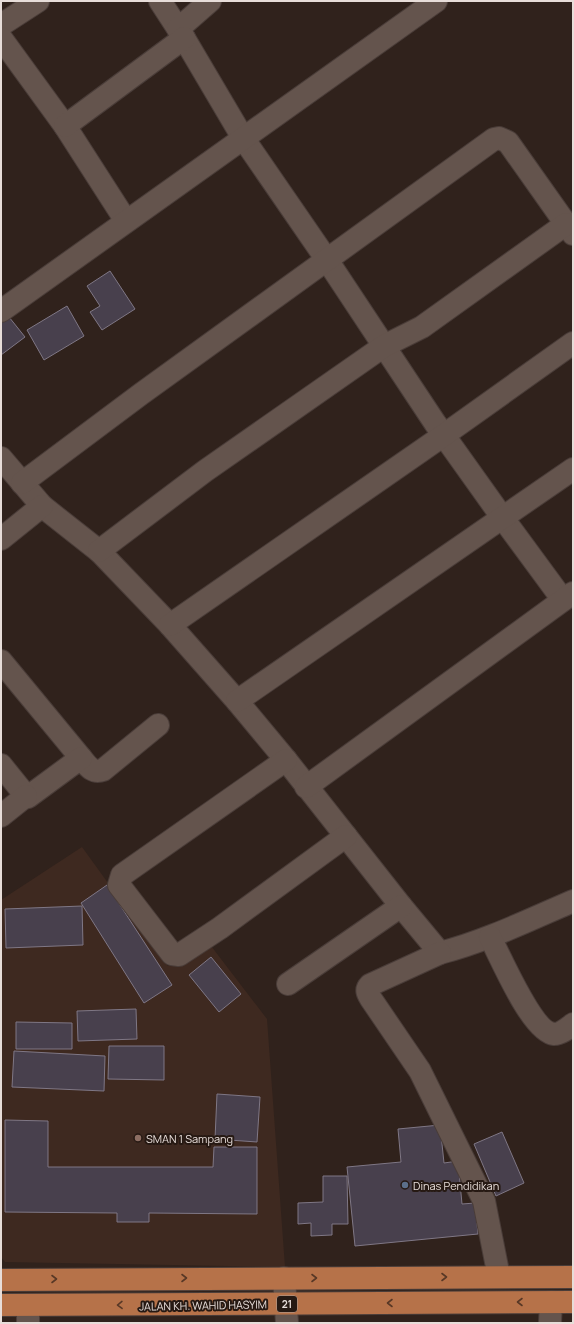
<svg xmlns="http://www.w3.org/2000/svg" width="574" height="1324" font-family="Manrope,sans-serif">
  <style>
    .built { fill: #3e2920 }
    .building { fill: #48404d; stroke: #7f7785 }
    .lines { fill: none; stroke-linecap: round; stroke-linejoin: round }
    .minor-casing { stroke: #4a3d39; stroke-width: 24 }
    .highway-casing { stroke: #4a3d39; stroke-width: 24 }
    .minor { stroke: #64544d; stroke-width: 22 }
    .highway { stroke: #b67249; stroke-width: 22 }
    .oneway { stroke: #583826 }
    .education-dot { fill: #8d6e63; stroke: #261913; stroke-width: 1.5 }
    .service-dot { fill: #5c6f8a; stroke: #261913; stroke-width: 1.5 }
    .labels { text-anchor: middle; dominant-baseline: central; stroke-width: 4; stroke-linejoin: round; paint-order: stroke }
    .shield { fill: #261913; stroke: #ada29e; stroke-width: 1 }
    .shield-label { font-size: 10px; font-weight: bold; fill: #e7ddd9 }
    .poi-label { font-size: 11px; fill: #e7ddd9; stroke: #261913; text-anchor: start }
    .street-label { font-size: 11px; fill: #e7ddd9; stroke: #261913 }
  </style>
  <rect width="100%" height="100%" fill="#30221c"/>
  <polygon class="built" points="82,847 168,966 208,942 267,1019 285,1267 5,1262 1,1257 1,900"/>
  <g class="building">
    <polygon points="110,271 135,309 102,330 90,312 100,306 87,286"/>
    <polygon points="67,306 84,336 44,360 27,330"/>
    <polygon points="9,317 25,337 1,355 1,323"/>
    <polygon points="107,885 172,985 144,1003 81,903"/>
    <polygon points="82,906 83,945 6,948 5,909"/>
    <polygon points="211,957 241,994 219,1012 189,975"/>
    <polygon points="136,1009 137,1039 78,1041 77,1011"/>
    <polygon points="16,1022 72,1023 72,1049 16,1049"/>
    <polygon points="109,1046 164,1046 164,1080 108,1079"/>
    <polygon points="14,1051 105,1056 104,1091 12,1087"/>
    <polygon points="217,1094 260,1097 257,1142 215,1139"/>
    <polygon points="5,1120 48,1121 48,1167 213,1167 214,1147 257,1147 257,1214 149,1213 149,1222 117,1222 117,1213 5,1212"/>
    <polygon points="440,1125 444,1163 458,1161 462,1204 475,1203 478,1234 355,1246 347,1167 401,1162 398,1129"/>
    <polygon points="502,1132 524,1183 496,1196 474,1144"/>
    <polygon points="323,1176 347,1176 348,1224 332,1224 332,1235 311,1236 311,1223 298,1224 298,1203 323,1202"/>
  </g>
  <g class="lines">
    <defs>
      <g id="minor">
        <polyline points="160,1 184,38 243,138 327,260 435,423 502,517 563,600"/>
        <polyline points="1,25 38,1"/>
        <polyline points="178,29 210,1"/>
        <polyline points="1,38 65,126 126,221"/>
        <polyline points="65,126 184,38"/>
        <polyline points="1,311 436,1"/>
        <path d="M1 458 42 506 99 551 170 625 237 701 286 760 401 906 440 953C486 941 529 920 573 901"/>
        <polyline points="22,483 141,394 494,139 499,138 508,142 573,234"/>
        <polyline points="1,539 42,506"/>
        <polyline points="99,551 205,471 384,346 422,327 566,224"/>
        <polyline points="170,625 444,435 573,343"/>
        <path d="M1 661 81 758C87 765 92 774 103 770L158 725"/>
        <polyline points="237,701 573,469"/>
        <polyline points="286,760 122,875 119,885 172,954 179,955 220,928 346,836"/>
        <polyline points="1,765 26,796 28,797 81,758"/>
        <polyline points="306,787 573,593"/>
        <polyline points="1,816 26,796"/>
        <path d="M490 937C500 956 532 1032 554 1034 561 1034 568 1028 573 1024"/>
        <path d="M440 953 370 985C365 990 368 994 371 999L420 1071 484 1201 499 1277"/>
        <polyline points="288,984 401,906"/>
        <polyline points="284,1278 287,1323"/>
        <polyline points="28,1306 28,1323"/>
        <polyline points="550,1323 551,1302"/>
      </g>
      <g id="highway">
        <polyline points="1,1280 573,1277"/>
        <polyline points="1,1305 573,1302"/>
      </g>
    </defs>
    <use href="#minor" class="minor-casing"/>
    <use href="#highway" class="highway-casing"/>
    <use href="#minor" class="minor"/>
    <use href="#highway" class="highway"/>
  </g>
  <defs><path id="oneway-chevron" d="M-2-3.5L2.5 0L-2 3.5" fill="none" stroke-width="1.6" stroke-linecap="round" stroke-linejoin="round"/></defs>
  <g class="oneway">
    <use href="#oneway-chevron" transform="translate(444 1277)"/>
    <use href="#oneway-chevron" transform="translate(184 1278)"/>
    <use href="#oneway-chevron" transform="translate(314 1278)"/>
    <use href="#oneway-chevron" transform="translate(54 1279)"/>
    <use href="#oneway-chevron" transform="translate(520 1302) rotate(180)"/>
    <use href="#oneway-chevron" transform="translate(390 1303) rotate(180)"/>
    <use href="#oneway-chevron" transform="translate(120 1305) rotate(179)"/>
  </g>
  <circle class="education-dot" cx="138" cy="1138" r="4"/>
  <circle class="service-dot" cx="405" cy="1185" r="4"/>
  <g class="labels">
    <rect class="shield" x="277" y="1296" width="20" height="16" rx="3"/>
    <g class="shield-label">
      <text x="287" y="1304">21</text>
    </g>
    <g class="poi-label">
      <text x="146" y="1138">SMAN 1 Sampang</text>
      <text x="413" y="1185">Dinas Pendidikan</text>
    </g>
    <g class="street-label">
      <text transform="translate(203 1305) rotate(-1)">JALAN KH. WAHID HASYIM</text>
    </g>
  </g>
  <rect width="574" height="1324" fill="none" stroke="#e7ddd9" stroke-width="4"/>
</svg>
